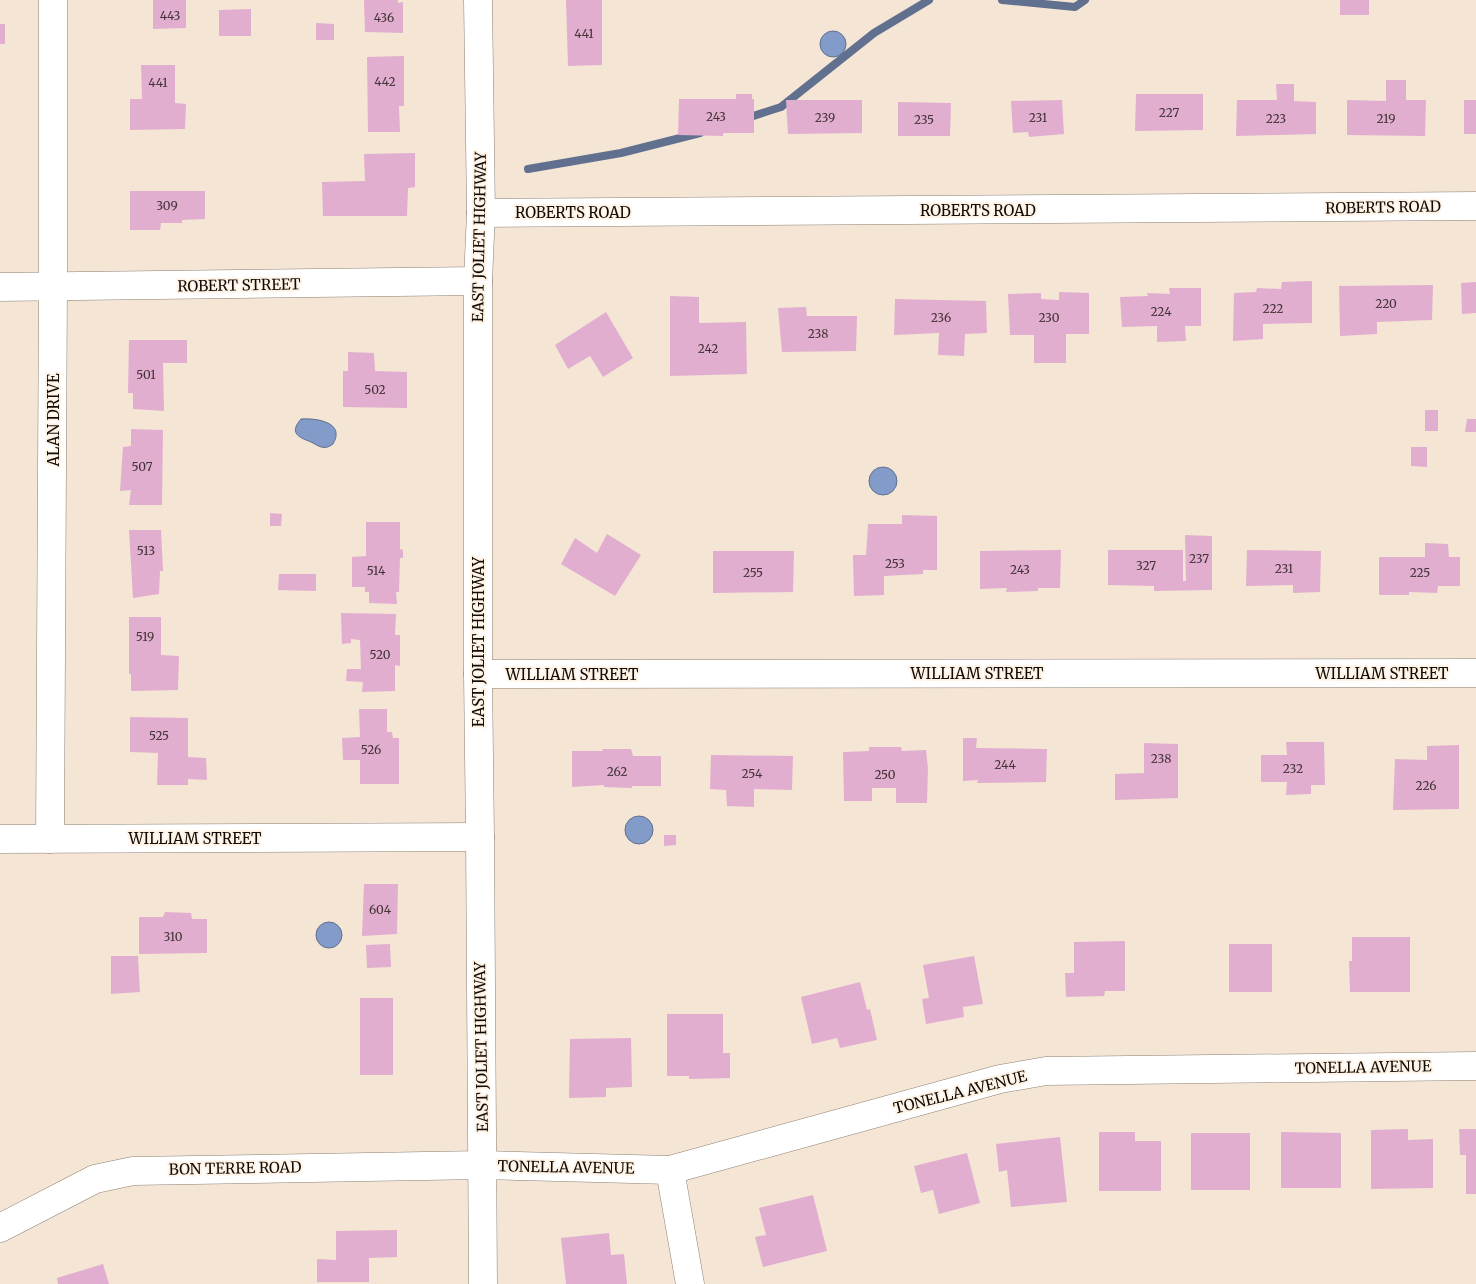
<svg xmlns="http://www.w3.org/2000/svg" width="1476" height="1284" font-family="Merriweather,serif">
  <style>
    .water { fill: #829bc9; stroke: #60708e }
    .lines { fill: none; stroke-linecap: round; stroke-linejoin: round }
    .stream { stroke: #60708e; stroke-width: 8 }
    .building { fill: #e2aed0 }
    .minor-casing { stroke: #8d8072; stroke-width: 29 }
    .minor { stroke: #fff; stroke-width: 28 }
    .labels { text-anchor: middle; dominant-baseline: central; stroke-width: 4; stroke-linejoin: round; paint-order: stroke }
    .number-label { font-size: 12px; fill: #443438 }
    .street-label { font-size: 15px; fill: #100b06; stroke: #fff3e6 }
  </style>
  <rect width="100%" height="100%" fill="#f4e5d5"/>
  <g class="water">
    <circle cx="833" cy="44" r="13"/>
    <path d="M301 419C316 418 346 422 333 444 324 451 319 446 311 442 298 437 289 433 301 419Z"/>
    <circle cx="883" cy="481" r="14"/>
    <circle cx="639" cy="830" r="14"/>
    <circle cx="329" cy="935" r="13"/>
  </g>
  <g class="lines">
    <g class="stream">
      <polyline points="1002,0 1075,7 1085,0"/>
      <polyline points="744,119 781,107 874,33 929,0"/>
      <polyline points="528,169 621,153 700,133"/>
    </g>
  </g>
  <g class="building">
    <polygon points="153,0 186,0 186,28 153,29"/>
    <polygon points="364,0 398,0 398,3 403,2 403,33 365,32"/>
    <polygon points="566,0 602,0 602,65 568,66"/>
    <rect x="1340" y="0" width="29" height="15"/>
    <polygon points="251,9 251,36 219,36 219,10"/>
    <polygon points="316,23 334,24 334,40 316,40"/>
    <rect x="0" y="24" width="5" height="20"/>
    <polygon points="404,56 404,106 399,106 400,132 368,132 367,57"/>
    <polygon points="141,65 175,65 175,103 186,104 185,129 130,130 130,99 142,99"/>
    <polygon points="1386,80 1406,80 1406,100 1426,100 1425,136 1347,135 1347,100 1386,101"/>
    <polygon points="1276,84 1294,84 1294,101 1316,102 1316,134 1236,136 1237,100 1277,100"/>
    <polygon points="736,94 752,94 752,99 754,99 754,133 723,133 723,136 678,135 679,99 736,99"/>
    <polygon points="1136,94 1203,94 1203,130 1135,131"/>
    <polygon points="786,100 862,100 862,133 788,134"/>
    <polygon points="1062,100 1064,134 1029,137 1028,132 1013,133 1011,101"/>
    <rect x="1464" y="100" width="12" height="34"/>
    <polygon points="898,102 951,103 950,136 898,136"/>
    <polygon points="415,153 415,187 408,188 407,216 323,216 322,182 365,181 364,154"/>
    <polygon points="130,191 205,191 205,219 182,220 182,223 161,223 160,230 130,230"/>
    <polygon points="1312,281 1312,323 1263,324 1263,339 1233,341 1234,293 1256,292 1257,288 1281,289 1282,282"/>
    <polygon points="1476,282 1476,313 1462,314 1461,283"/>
    <polygon points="1433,285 1432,320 1377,322 1377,334 1340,336 1339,286"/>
    <polygon points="1169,288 1201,288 1201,326 1185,326 1186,341 1157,342 1157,326 1122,327 1120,297 1148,296 1147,293 1170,294"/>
    <polygon points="1059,292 1089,293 1089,334 1066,334 1066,363 1034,363 1034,335 1010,335 1008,294 1041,293 1041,299 1059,300"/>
    <polygon points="670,296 699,297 699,323 746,322 747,374 670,376"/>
    <polygon points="895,299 986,301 987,333 965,334 964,356 938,355 939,333 894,335"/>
    <polygon points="806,307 807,316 857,316 856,351 782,352 778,308"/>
    <polygon points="606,312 633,358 603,377 590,356 568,369 555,345"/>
    <polygon points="129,340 187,340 187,363 163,363 164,411 133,409 133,393 128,393"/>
    <polygon points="348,352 374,353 375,371 407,372 407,408 343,407 343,371 348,371"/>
    <rect x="1425" y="410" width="13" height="21"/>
    <polygon points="1467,419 1476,419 1476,432 1465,432"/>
    <polygon points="131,429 163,430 162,505 129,505 131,490 120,491 123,447 131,446"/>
    <polygon points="1411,447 1427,447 1427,467 1411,466"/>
    <polygon points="270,513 282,514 281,526 270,526"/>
    <polygon points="902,515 937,516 937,570 923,570 923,574 884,576 884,595 854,596 853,555 866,555 868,524 902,524"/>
    <polygon points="366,522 400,522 400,549 403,550 403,558 400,558 399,592 396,592 397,604 369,603 369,592 365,592 365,587 352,587 352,557 366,556"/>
    <polygon points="129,530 161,530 163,571 160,571 159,594 133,598"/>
    <polygon points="607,534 641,555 615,596 561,564 575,538 597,553"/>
    <polygon points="1185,535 1212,536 1212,590 1154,591 1154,586 1108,585 1108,550 1183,550 1183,581 1186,581"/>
    <polygon points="1425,543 1448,544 1449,557 1460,557 1460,586 1438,586 1437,593 1409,592 1409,595 1379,595 1379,557 1425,557"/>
    <polygon points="1061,550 1060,588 1038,588 1038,591 1006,592 1007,588 980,589 980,551"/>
    <polygon points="1247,550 1321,551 1320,592 1293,593 1293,585 1246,586"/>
    <polygon points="713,551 794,551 793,592 713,593"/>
    <polygon points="279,574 316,574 316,591 278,590"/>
    <polygon points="341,613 396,614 395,635 400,635 400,666 395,665 395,691 362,692 363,682 346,681 347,669 361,669 360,640 351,639 351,643 342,644"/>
    <polygon points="129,617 161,617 161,655 179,656 178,690 131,691 131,674 129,674"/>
    <polygon points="359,709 387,709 387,732 392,732 393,738 399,738 399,784 360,784 360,760 343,760 342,738 360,737"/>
    <polygon points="130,717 188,718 188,757 206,758 207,780 188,779 188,785 157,785 158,753 130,752"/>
    <polygon points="963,738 977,738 976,748 1047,749 1046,782 977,783 978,780 963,781"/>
    <polygon points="1286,742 1324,742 1325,785 1311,785 1311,794 1286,795 1287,782 1261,782 1261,755 1287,755"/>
    <polygon points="1144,743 1178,744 1178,798 1115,800 1115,774 1144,773"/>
    <polygon points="1459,745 1459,809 1393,810 1395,759 1427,760 1427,746"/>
    <polygon points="869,747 901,747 902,751 926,750 928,768 927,803 896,803 896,788 872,788 872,801 844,801 843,752 869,751"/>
    <polygon points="602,749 631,749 633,756 661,756 661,786 632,786 632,788 604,787 604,785 572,787 572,751 603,751"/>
    <polygon points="711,755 793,756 792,790 754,789 754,807 727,806 726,790 710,789"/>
    <polygon points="664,835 676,835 676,845 664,846"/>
    <polygon points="364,884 398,884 397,934 362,936"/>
    <polygon points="165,912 191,913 192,919 207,919 207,953 139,954 139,917 163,917"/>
    <polygon points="1352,937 1410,937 1410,992 1350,992 1349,961 1352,961"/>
    <polygon points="1125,941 1125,991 1105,991 1104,996 1066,997 1065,973 1074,973 1074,942"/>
    <polygon points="390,944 391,967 367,968 366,945"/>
    <rect x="1229" y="944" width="43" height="48"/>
    <polygon points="111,956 138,956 140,992 111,994"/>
    <polygon points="974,956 983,1004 963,1007 964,1017 926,1024 922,999 929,998 923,965"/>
    <polygon points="860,982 867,1010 870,1009 877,1040 840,1048 837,1038 812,1044 801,997"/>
    <rect x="360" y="998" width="33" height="77"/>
    <polygon points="667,1014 723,1014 723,1053 730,1053 730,1078 689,1079 689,1076 667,1076"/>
    <polygon points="631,1038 632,1087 606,1088 606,1097 569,1098 570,1039"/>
    <polygon points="1408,1129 1408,1140 1433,1139 1433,1188 1371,1189 1371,1130"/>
    <polygon points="1459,1129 1476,1129 1476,1194 1466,1194 1466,1155 1460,1155"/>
    <polygon points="1099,1132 1135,1132 1135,1141 1161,1141 1161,1191 1099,1191"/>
    <polygon points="1281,1132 1341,1133 1341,1188 1281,1188"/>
    <rect x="1191" y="1133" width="59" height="57"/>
    <polygon points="1060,1137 1067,1202 1011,1207 1007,1170 999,1172 996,1144"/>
    <polygon points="967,1153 980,1203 939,1214 933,1190 921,1193 914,1166"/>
    <polygon points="813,1195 827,1251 763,1267 755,1237 766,1235 759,1208"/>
    <polygon points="397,1230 397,1257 369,1258 369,1282 317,1282 317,1259 336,1260 336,1231"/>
    <polygon points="609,1233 611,1255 624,1254 627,1284 566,1284 561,1238"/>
    <polygon points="103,1264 109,1284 58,1284 57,1278"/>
  </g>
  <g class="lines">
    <defs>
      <g id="minor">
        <polyline points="478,0 481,213 478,281 478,674 480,837 483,1284"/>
        <polyline points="481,213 1476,206"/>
        <polyline points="0,287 478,281"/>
        <polyline points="478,674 1476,673"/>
        <polyline points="0,839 480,837"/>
        <polyline points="50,839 53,286 53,0"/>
        <polyline points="670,1170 690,1284"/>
        <polyline points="0,1228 95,1179 133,1171 482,1165 670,1170 1000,1079 1046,1071 1476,1066"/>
      </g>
    </defs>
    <use href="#minor" class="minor-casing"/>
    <use href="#minor" class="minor"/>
  </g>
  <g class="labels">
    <g class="number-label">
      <text x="170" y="15">443</text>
      <text x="384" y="17">436</text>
      <text x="584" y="33">441</text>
      <text x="385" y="81">442</text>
      <text x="158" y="82">441</text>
      <text x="1169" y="112">227</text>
      <text x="716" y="116">243</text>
      <text x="825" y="117">239</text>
      <text x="1038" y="117">231</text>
      <text x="1276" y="118">223</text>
      <text x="1386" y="118">219</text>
      <text x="924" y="119">235</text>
      <text x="167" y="205">309</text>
      <text x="1386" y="303">220</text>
      <text x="1273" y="308">222</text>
      <text x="1161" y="311">224</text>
      <text x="941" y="317">236</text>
      <text x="1049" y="317">230</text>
      <text x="818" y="333">238</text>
      <text x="708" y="348">242</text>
      <text x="146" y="374">501</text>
      <text x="375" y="389">502</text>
      <text x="142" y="466">507</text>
      <text x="146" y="550">513</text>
      <text x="1199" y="558">237</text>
      <text x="895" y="563">253</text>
      <text x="1146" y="565">327</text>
      <text x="1284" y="568">231</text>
      <text x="1020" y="569">243</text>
      <text x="376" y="570">514</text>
      <text x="753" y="572">255</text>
      <text x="1420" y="572">225</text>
      <text x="145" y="636">519</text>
      <text x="380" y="654">520</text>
      <text x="159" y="735">525</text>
      <text x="371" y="749">526</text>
      <text x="1161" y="758">238</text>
      <text x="1005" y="764">244</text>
      <text x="1293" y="768">232</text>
      <text x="617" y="771">262</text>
      <text x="752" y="773">254</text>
      <text x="885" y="774">250</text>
      <text x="1426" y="785">226</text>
      <text x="380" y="909">604</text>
      <text x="173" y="936">310</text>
    </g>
    <g class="street-label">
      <text transform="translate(1383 207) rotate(-1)">ROBERTS ROAD</text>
      <text x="978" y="210">ROBERTS ROAD</text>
      <text x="573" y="212">ROBERTS ROAD</text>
      <text transform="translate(479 237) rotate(-89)">EAST JOLIET HIGHWAY</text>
      <text transform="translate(239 285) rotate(-1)">ROBERT STREET</text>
      <text transform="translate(53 420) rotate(-90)">ALAN DRIVE</text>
      <text transform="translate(478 642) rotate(-90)">EAST JOLIET HIGHWAY</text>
      <text x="977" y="673">WILLIAM STREET</text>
      <text x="1382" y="673">WILLIAM STREET</text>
      <text x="572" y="674">WILLIAM STREET</text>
      <text x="195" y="838">WILLIAM STREET</text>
      <text transform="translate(481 1047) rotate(-91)">EAST JOLIET HIGHWAY</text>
      <text transform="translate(1363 1067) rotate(-1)">TONELLA AVENUE</text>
      <text transform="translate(960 1092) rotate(-14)">TONELLA AVENUE</text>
      <text transform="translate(566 1167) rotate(1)">TONELLA AVENUE</text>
      <text transform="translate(235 1168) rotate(-1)">BON TERRE ROAD</text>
    </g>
  </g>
</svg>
